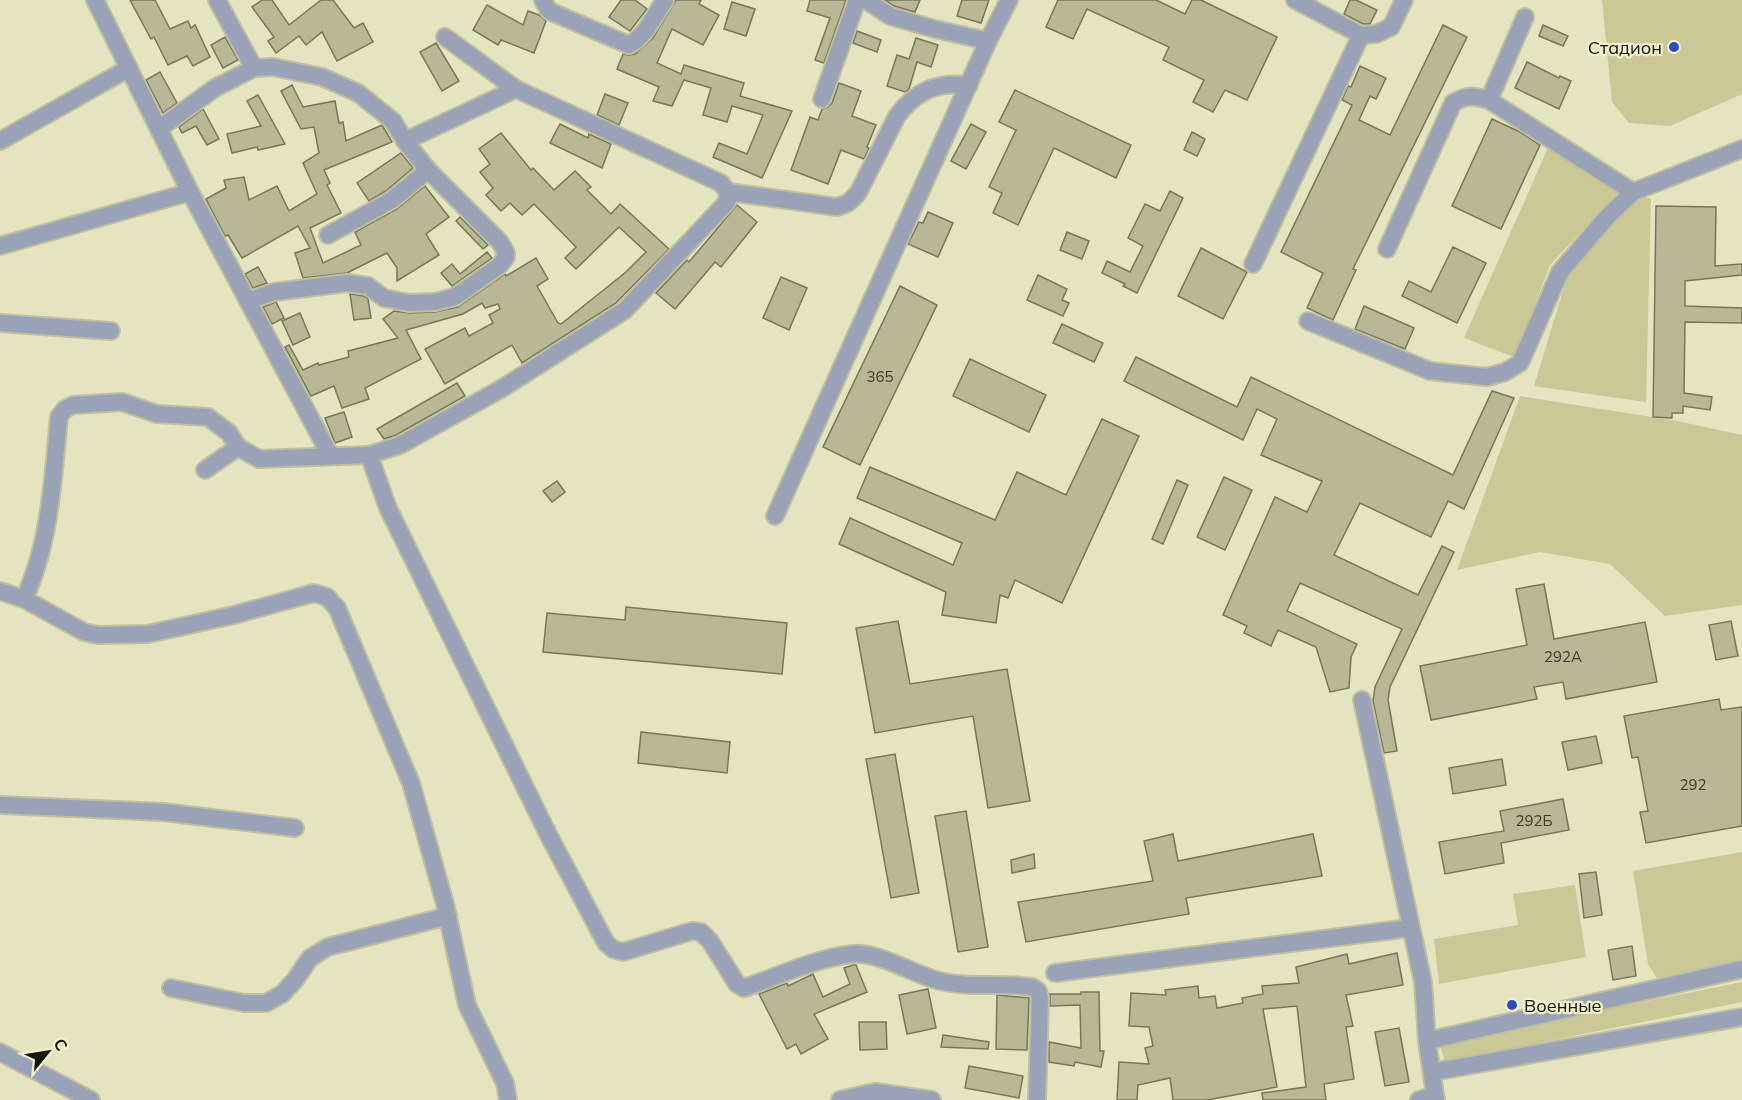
<svg xmlns="http://www.w3.org/2000/svg" width="1742" height="1100" font-family="Mulish,sans-serif">
  <style>
    .green { fill: #c9c896 }
    .building { fill: #b8b896; stroke: #777757; stroke-width: 1.5 }
    .lines { fill: none; stroke-linecap: round; stroke-linejoin: round }
    .minor-casing { stroke: #bfbfa0; stroke-width: 20 }
    .minor { stroke: #99a2b6; stroke-width: 16 }
    .poi-dot { fill: #294fbe; stroke: #f1f1ce; stroke-width: 2 }
    .labels { text-anchor: middle; dominant-baseline: central; stroke-width: 4.5; stroke-linejoin: round; paint-order: stroke }
    .number-label { font-size: 15px; fill: #3e3d2c }
    .poi-label { font-size: 18px; fill: #151408; stroke: #f1f1ce; text-anchor: end }
  </style>
  <rect width="100%" height="100%" fill="#e4e4c1"/>
  <g class="green">
    <polygon points="1602,0 1742,0 1742,94 1670,126 1629,123 1612,102"/>
    <polygon points="1548,148 1619,191 1550,265 1514,357 1464,338"/>
    <polygon points="1638,198 1651,198 1646,402 1534,386 1569,271"/>
    <polygon points="1520,396 1677,421 1742,435 1742,605 1665,616 1610,564 1540,552 1457,570"/>
    <polygon points="1742,852 1742,961 1657,978 1648,964 1633,871"/>
    <polygon points="1575,885 1586,957 1439,984 1434,939 1518,925 1513,894"/>
    <polygon points="1742,982 1742,1002 1445,1062 1441,1048 1604,1010"/>
  </g>
  <g class="building">
    <polygon points="130,0 155,0 170,29 188,21 191,28 195,25 210,57 193,66 187,56 168,65 154,37 151,39"/>
    <polygon points="262,0 272,0 289,25 321,0 333,0 354,28 363,23 373,42 337,61 322,32 306,45 299,36 276,53 268,41 274,37 252,7"/>
    <polygon points="621,0 635,0 647,9 630,31 609,17"/>
    <polygon points="676,0 701,0 699,4 719,15 703,45 672,29 657,63 681,74 684,65 744,83 740,96 792,111 762,178 713,157 719,143 747,154 763,115 732,106 727,122 703,115 711,88 684,80 672,106 653,101 659,87 617,69 623,54 629,55 635,54 653,38"/>
    <polygon points="810,0 846,0 824,63 815,60 830,18 807,11"/>
    <polygon points="885,0 920,0 915,12 894,6"/>
    <polygon points="962,0 989,0 981,23 957,16"/>
    <polygon points="1058,0 1156,0 1185,14 1192,0 1201,0 1277,37 1247,100 1225,90 1213,112 1193,102 1204,80 1163,60 1169,47 1087,9 1073,39 1046,27"/>
    <polygon points="1350,0 1356,0 1377,10 1370,24 1363,24 1344,14"/>
    <polygon points="732,2 755,9 746,36 724,29"/>
    <polygon points="487,5 523,25 528,11 539,15 546,21 534,53 501,40 498,45 473,30"/>
    <polygon points="1443,25 1467,37 1353,269 1356,270 1333,320 1307,308 1323,273 1281,252 1352,105 1342,100 1348,86 1351,87 1360,66 1386,78 1376,99 1370,96 1359,120 1390,135"/>
    <polygon points="1543,25 1568,36 1563,46 1539,36"/>
    <polygon points="857,31 881,40 877,52 853,43"/>
    <polygon points="225,37 238,60 223,68 211,45"/>
    <polygon points="916,38 938,45 931,67 917,62 909,89 905,92 887,86 897,55 909,59"/>
    <polygon points="436,43 459,81 442,91 420,52"/>
    <polygon points="1527,62 1559,78 1560,76 1571,81 1559,109 1515,88"/>
    <polygon points="160,72 177,103 163,113 146,80"/>
    <polygon points="839,83 861,91 852,116 876,125 867,147 869,148 864,159 841,150 828,184 791,170 810,117 818,120 822,109 828,107 832,103"/>
    <polygon points="292,85 303,107 335,101 339,123 343,122 346,141 382,125 392,142 324,170 330,183 327,185 341,213 310,228 323,263 361,245 355,232 397,209 425,186 449,217 426,234 439,255 397,281 397,268 387,253 347,273 303,278 295,253 310,248 298,226 242,258 228,235 225,236 206,199 226,188 224,180 244,177 249,200 277,186 289,211 317,194 303,163 319,153 314,127 301,129 281,91"/>
    <polygon points="1015,90 1131,145 1116,178 1054,148 1018,225 993,213 1002,193 989,187 1016,130 999,122"/>
    <polygon points="605,94 628,103 619,125 597,115"/>
    <polygon points="258,95 285,144 258,150 257,147 232,153 227,134 261,126 247,101"/>
    <polygon points="203,109 219,139 207,145 196,126 182,133 179,127"/>
    <polygon points="1492,119 1520,132 1540,145 1501,229 1452,206"/>
    <polygon points="560,124 588,138 589,134 611,144 602,168 550,143"/>
    <polygon points="971,124 986,132 966,169 951,161"/>
    <polygon points="1192,132 1205,139 1197,156 1184,150"/>
    <polygon points="501,133 531,170 533,168 554,190 575,171 591,187 587,190 611,214 620,204 669,249 616,303 522,363 512,345 445,384 425,349 465,328 469,336 493,323 489,315 500,309 498,304 485,308 482,303 463,314 406,330 421,359 365,388 369,399 342,408 334,386 311,396 285,347 289,345 303,370 318,363 319,365 349,357 348,351 398,338 383,319 394,311 409,313 435,312 458,307 505,274 506,276 536,258 548,279 537,286 558,323 561,324 626,272 646,252 619,227 576,269 565,258 576,247 534,204 522,215 510,203 501,211 486,195 493,188 480,172 490,164 479,149"/>
    <polygon points="401,153 413,168 386,191 369,201 357,183"/>
    <polygon points="1170,191 1183,198 1137,293 1123,286 1125,284 1102,273 1107,261 1130,272 1143,246 1128,238 1145,204 1160,211"/>
    <polygon points="737,205 757,222 721,267 715,262 675,309 656,293 687,260 689,262"/>
    <polygon points="1656,206 1716,207 1715,266 1742,264 1742,275 1685,281 1685,306 1742,308 1742,323 1685,322 1684,393 1712,397 1710,410 1683,406 1683,413 1672,413 1672,418 1653,417"/>
    <polygon points="928,212 953,223 938,257 908,244 919,222 923,223"/>
    <polygon points="460,217 488,245 483,249 456,221"/>
    <polygon points="1067,232 1089,241 1082,259 1060,250"/>
    <polygon points="1453,247 1486,263 1457,323 1402,296 1409,281 1431,292"/>
    <polygon points="1201,248 1247,272 1223,319 1178,296"/>
    <polygon points="487,252 492,258 452,286 441,273 452,264 460,274"/>
    <polygon points="258,267 267,283 253,288 245,274"/>
    <polygon points="1038,275 1067,289 1062,300 1069,303 1063,316 1027,300"/>
    <polygon points="781,277 807,288 789,330 763,318"/>
    <polygon points="900,286 937,305 860,465 823,447"/>
    <polygon points="350,294 364,296 368,299 371,318 354,320"/>
    <polygon points="276,302 284,318 272,324 263,307"/>
    <polygon points="1364,306 1414,328 1405,349 1355,329"/>
    <polygon points="300,313 310,337 293,345 282,321"/>
    <polygon points="1062,324 1103,343 1094,362 1053,343"/>
    <polygon points="1136,357 1237,407 1251,377 1453,475 1492,391 1514,398 1464,509 1448,501 1431,537 1360,503 1334,555 1418,595 1442,546 1454,552 1390,687 1388,700 1397,751 1384,753 1373,701 1375,687 1402,629 1300,583 1287,611 1357,644 1351,657 1349,688 1330,692 1316,647 1278,630 1271,646 1244,633 1247,626 1223,615 1275,497 1307,512 1322,481 1261,455 1277,419 1257,409 1243,440 1124,381"/>
    <polygon points="970,359 1046,395 1029,432 953,396"/>
    <polygon points="457,383 465,396 396,435 384,439 377,429"/>
    <polygon points="344,412 352,437 335,443 325,418"/>
    <polygon points="1102,419 1139,436 1062,603 1015,580 1008,598 1000,595 996,623 942,615 946,592 839,544 850,518 953,565 962,543 857,498 870,467 995,520 1017,472 1066,495"/>
    <polygon points="1224,477 1252,490 1225,550 1197,537"/>
    <polygon points="1177,480 1188,485 1163,544 1152,539"/>
    <polygon points="557,481 565,492 552,502 543,491"/>
    <polygon points="1544,584 1554,639 1645,622 1657,682 1566,699 1563,682 1534,687 1537,699 1431,720 1420,666 1527,645 1516,589"/>
    <polygon points="626,607 787,623 782,674 543,652 547,613 625,620"/>
    <polygon points="898,621 910,684 1007,669 1030,801 988,808 973,716 875,733 856,628"/>
    <polygon points="1731,621 1738,656 1716,660 1709,625"/>
    <polygon points="1719,699 1721,710 1742,707 1742,826 1646,843 1640,812 1648,811 1638,757 1632,758 1624,716"/>
    <polygon points="641,732 730,742 727,773 638,763"/>
    <polygon points="1596,736 1602,763 1568,770 1562,742"/>
    <polygon points="895,754 919,893 891,898 866,759"/>
    <polygon points="1502,759 1506,785 1453,794 1449,768"/>
    <polygon points="1563,799 1569,830 1501,843 1504,863 1445,874 1439,842 1504,831 1500,811"/>
    <polygon points="966,811 988,947 958,952 935,816"/>
    <polygon points="1173,834 1178,861 1313,834 1322,876 1186,898 1189,914 1026,942 1018,902 1153,881 1144,841"/>
    <polygon points="1034,854 1035,868 1012,873 1011,860"/>
    <polygon points="1596,872 1602,915 1584,918 1579,874"/>
    <polygon points="1632,946 1636,976 1613,980 1608,950"/>
    <polygon points="1397,953 1403,985 1346,995 1353,1026 1346,1027 1354,1079 1324,1084 1326,1100 1263,1100 1262,1093 1306,1087 1297,1006 1263,1009 1277,1087 1207,1100 1173,1100 1170,1078 1138,1085 1137,1100 1117,1100 1119,1062 1149,1064 1145,1048 1153,1046 1149,1027 1129,1026 1131,993 1166,995 1165,990 1198,986 1199,998 1215,996 1217,1008 1243,1003 1242,998 1263,994 1262,986 1299,983 1296,967 1347,954 1349,964"/>
    <polygon points="853,965 856,965 867,992 814,1014 828,1039 801,1054 796,1044 787,1049 759,994 787,983 788,986 813,974 823,997 850,984 844,968"/>
    <polygon points="928,989 936,1028 907,1034 899,995"/>
    <polygon points="1081,992 1099,992 1100,1051 1104,1051 1101,1067 1075,1062 1074,1066 1049,1062 1049,1042 1081,1048 1080,1005 1050,1006 1050,994 1081,994"/>
    <polygon points="997,995 1029,998 1027,1050 996,1049"/>
    <polygon points="859,1022 886,1022 887,1049 860,1050"/>
    <polygon points="1399,1028 1409,1082 1385,1086 1375,1032"/>
    <polygon points="943,1035 989,1042 988,1049 941,1047"/>
    <polygon points="969,1066 1023,1076 1019,1098 965,1088"/>
  </g>
  <g class="lines">
    <defs>
      <g id="minor">
        <polyline points="95,0 190,192 330,455"/>
        <polyline points="217,0 254,68"/>
        <path d="M543 0 549 11 629 45C646 36 654 16 665 0"/>
        <polyline points="866,0 890,16 935,29 988,41"/>
        <polyline points="1295,0 1361,35 1376,34 1391,27 1404,0"/>
        <polyline points="822,99 857,0"/>
        <polyline points="1489,100 1633,192"/>
        <polyline points="160,128 215,88 254,68 273,67 322,77 358,93 393,121 405,141 428,170 500,242 506,253 506,257 499,266 455,297 435,302 409,303 384,298 368,286 347,283 274,292 248,301"/>
        <polyline points="0,141 129,68"/>
        <polyline points="405,141 516,89"/>
        <path d="M728 192 837 207 848 203 858 193 897 116C917 90 936 82 969 85"/>
        <polyline points="328,235 392,200 428,170"/>
        <polyline points="0,246 190,192"/>
        <path d="M1387 249 1453 103C1467 94 1474 96 1489 100L1525 17"/>
        <polyline points="1253,264 1361,35"/>
        <polyline points="1308,321 1430,371 1487,377 1505,372 1520,363 1560,272 1608,216 1633,192 1742,149"/>
        <polyline points="0,323 111,331"/>
        <path d="M369 455 388 508 548 834 606 943 613 949 623 952 692 931 701 932 710 941 737 984 744 988C779 976 816 958 853 954 878 952 912 973 936 980 968 989 1000 982 1032 987L1038 991 1040 998 1037 1100"/>
        <polyline points="205,470 238,447 259,459 369,455 400,445 501,389 625,310 727,202 728,192 721,183 516,89 445,37"/>
        <polyline points="775,516 988,41 1009,0"/>
        <polyline points="0,591 24,599 84,632 98,635 148,634 234,615 314,593 327,597 337,608 411,783 445,904 467,1005 505,1083 508,1100"/>
        <path d="M24 599C50 544 53 478 59 417L65 409 73 405 122 402 157 414 208 417 229 433 238 447"/>
        <polyline points="1362,700 1423,982 1427,1041 1435,1095"/>
        <polyline points="0,805 163,812 295,828"/>
        <polyline points="1055,973 1410,928"/>
        <polyline points="171,988 244,1003 266,1003 282,994 295,980 310,958 328,947 448,916"/>
        <polyline points="1427,1041 1742,969"/>
        <polyline points="0,1052 91,1100"/>
        <polyline points="1432,1072 1742,1017"/>
        <polyline points="840,1100 875,1092 932,1100"/>
        <polyline points="1419,1100 1435,1095 1436,1100"/>
      </g>
    </defs>
    <use href="#minor" class="minor-casing"/>
    <use href="#minor" class="minor"/>
  </g>
  <g class="poi-dot">
    <circle cx="1674" cy="47" r="6"/>
    <circle cx="1512" cy="1005" r="6"/>
  </g>
  <g class="labels">
    <g class="number-label">
      <text x="880" y="376">365</text>
      <text x="1563" y="656">292А</text>
      <text x="1693" y="784">292</text>
      <text x="1534" y="820">292Б</text>
    </g>
    <g class="poi-label">
      <text x="1662" y="47">Стадион</text>
      <text x="1524" y="1005" text-anchor="start">Военные</text>
    </g>
  </g>
  <g transform="translate(48 1052) rotate(60)" stroke="#f1f1ce" stroke-width="4.5" paint-order="stroke">
  <path d="M0-4.5L10 22L0 15L-10 22Z" fill="#151408"/>
  <text y="-9" font-size="16" font-weight="bold" text-anchor="middle" fill="#151408">С</text>
  </g>
</svg>
